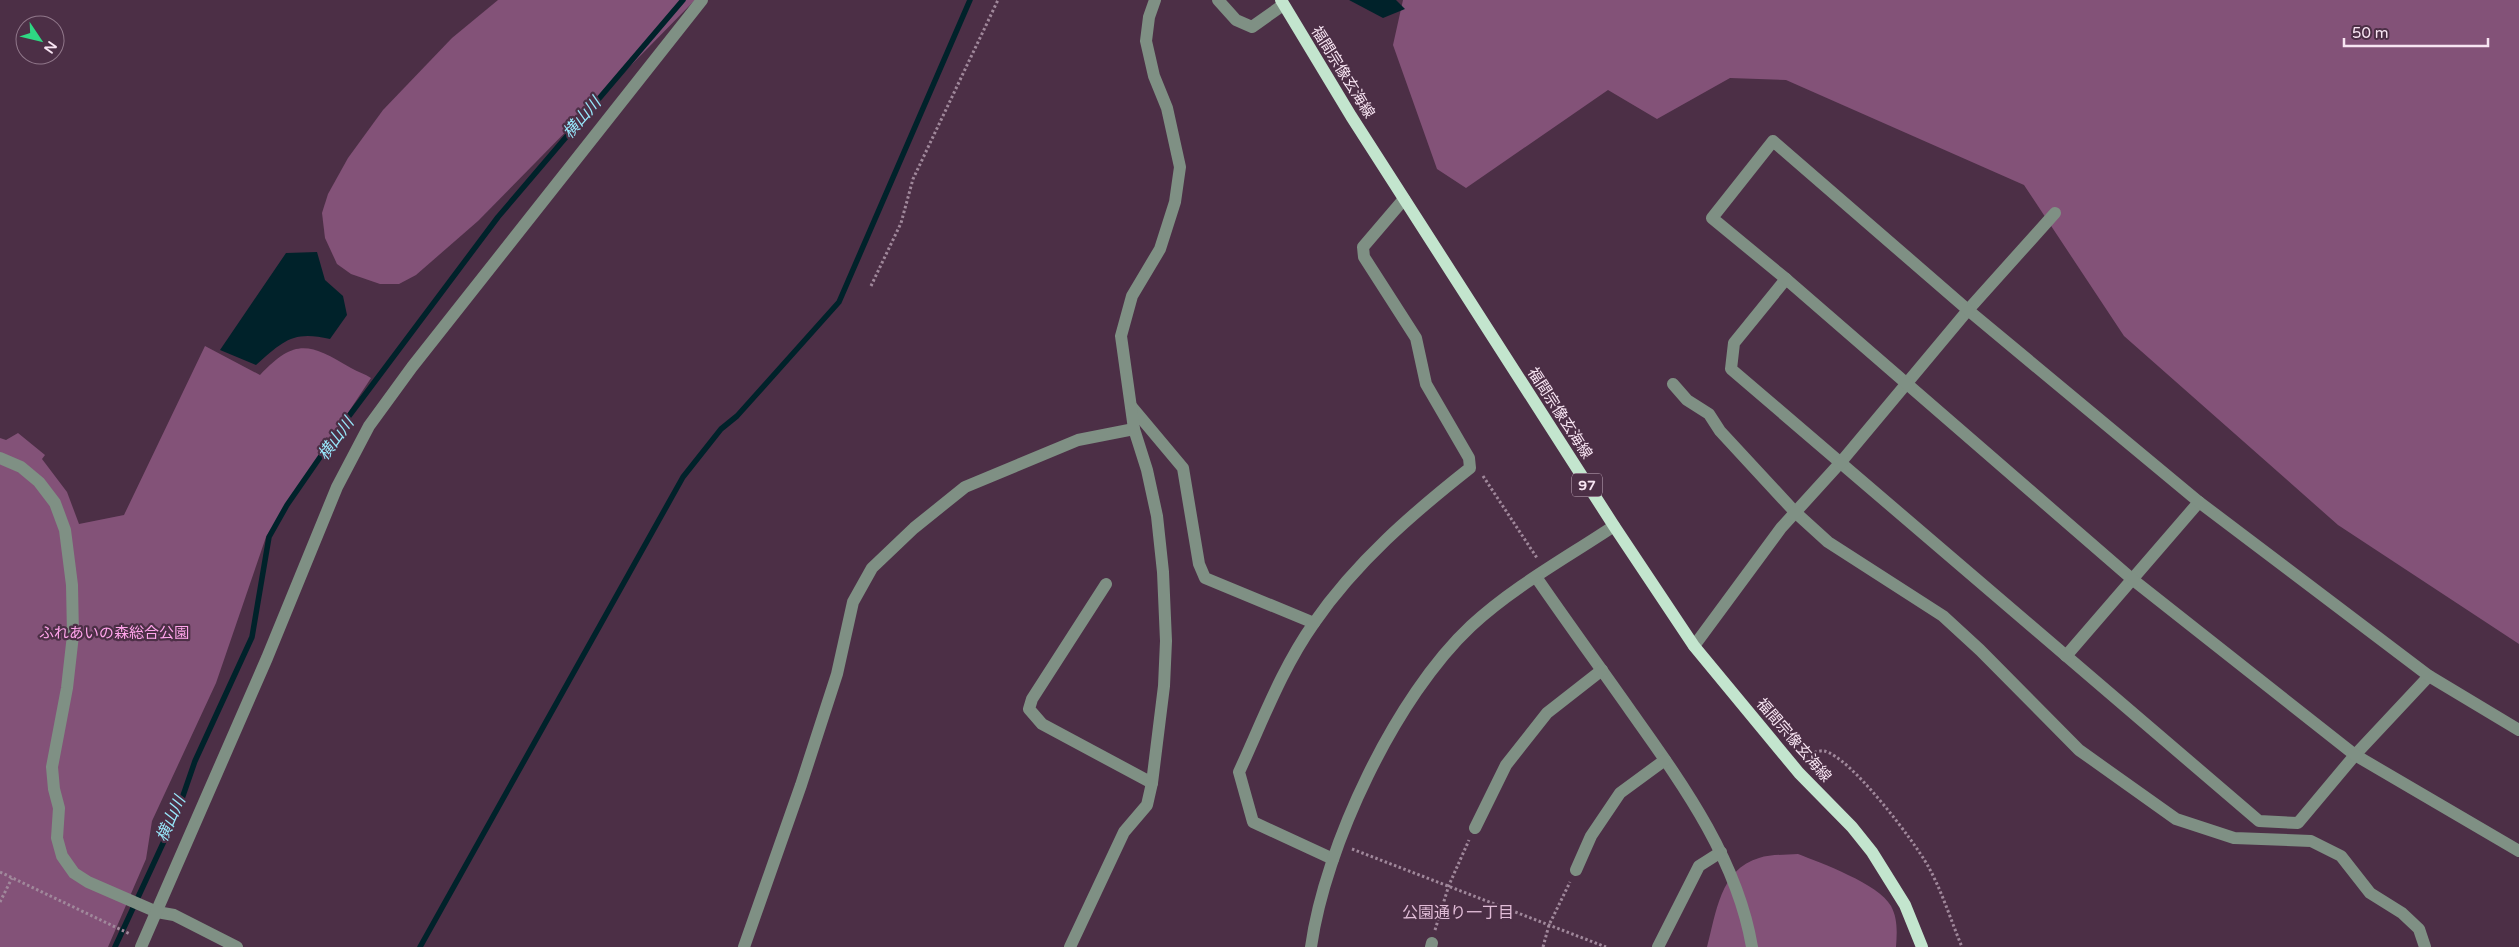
<svg xmlns="http://www.w3.org/2000/svg" width="2519" height="947" font-family="'Varela Round','Noto Sans JP',sans-serif">
  <style>
    .green { fill: #835278 }
    .water { fill: #00222a }
    .lines { fill: none; stroke-linecap: round; stroke-linejoin: round }
    .stream { stroke: #00222a; stroke-width: 5.5 }
    .path { stroke: #a0889b; stroke-width: 3; stroke-dasharray: 2.5 2.5; stroke-linecap: butt }
    .minor { stroke: #7f9084; stroke-width: 12 }
    .major { stroke: #c3e5ce; stroke-width: 12 }
    .labels { text-anchor: middle; dominant-baseline: central; stroke-width: 4.5; stroke-linejoin: round; paint-order: stroke }
    .shield { fill: #4c2f46; stroke: #c4aebf; stroke-width: 1 }
    .shield-label { font-size: 14px; font-weight: bold; fill: #f8e5f3 }
    .street-label { font-size: 15px; fill: #f8e5f3; stroke: #4c2f46 }
    .park-label { font-size: 15px; fill: #ffa4eb; stroke: #4c2f46 }
    .water-label { font-size: 16px; font-style: italic; fill: #98e8fc; stroke: #4c2f46 }
    .neighbourhood-label { font-size: 16px; fill: #e1bcd7; stroke: #4c2f46 }
  </style>
  <rect width="100%" height="100%" fill="#4c2f46"/>
  <g class="green">
    <polygon points="498,0 695,0 478,221 416,275 399,284 380,284 351,274 337,264 325,238 322,213 328,194 348,158 383,110 452,38"/>
    <polygon points="1403,0 2519,0 2519,644 2338,525 2124,336 2024,185 1786,80 1730,78 1657,119 1608,90 1466,188 1437,169 1393,45"/>
    <path d="M205 346 260 375C295 338 309 343 351 368 358 372 365 374 371 378L266 537 216 683 152 821 146 859 108 947H0V438L6 440 18 433 45 455 42 459 67 492 79 524 124 515Z"/>
    <path d="M1798 854C1821 863 1879 884 1891 906 1898 919 1897 933 1896 947H1707C1716 914 1720 869 1759 858 1771 854 1786 855 1798 854Z"/>
  </g>
  <g class="water">
    <polygon points="1349,0 1396,0 1405,9 1383,18"/>
    <path d="M317 252 325 280 343 296 347 315 330 339C293 330 283 341 256 365L220 350 286 253Z"/>
  </g>
  <g class="lines">
    <g class="stream">
      <polyline points="115,947 177,813 195,761 252,637 269,537 287,505 343,424 498,217 683,0"/>
      <polyline points="420,947 683,477 721,429 737,416 839,302 970,0"/>
    </g>
    <g class="path">
      <polyline points="871,286 901,223 913,179 998,0"/>
      <polyline points="1483,476 1537,558"/>
      <path d="M1805 756C1811 754 1819 750 1824 751 1850 756 1914 841 1928 866 1942 891 1951 921 1962 947"/>
      <polyline points="1352,849 1606,947"/>
      <polyline points="0,872 130,934"/>
      <polyline points="0,902 12,878"/>
      <polyline points="1435,930 1449,885 1469,840"/>
      <polyline points="1543,947 1549,925 1570,882"/>
    </g>
    <g class="minor">
      <polyline points="1218,0 1236,20 1252,27 1283,5"/>
      <polyline points="1786,279 1734,343 1731,369 2259,821 2298,823 2355,755 2429,676"/>
      <polyline points="1673,384 1687,400 1709,414 1720,431 1795,512 1828,542 1943,616 1980,650 2079,750 2176,819 2234,838 2311,841 2341,856 2370,893 2402,913 2419,929 2425,947"/>
      <polyline points="1131,406 1183,468 1199,564 1205,578 1314,623"/>
      <polyline points="0,458 21,467 39,482 55,503 65,530 72,585 73,635 67,688 52,767 54,789 59,808 57,838 62,856 74,873 88,882 157,912 174,915 237,947"/>
      <path d="M1536 577C1567 622 1599 666 1630 710 1681 782 1737 858 1752 947"/>
      <polyline points="1106,584 1032,699 1029,709 1042,724 1152,783"/>
      <polyline points="1694,646 1781,528 1841,462 1968,310 2055,213"/>
      <polyline points="2066,656 2199,502"/>
      <polyline points="2519,730 2429,676 2199,502 1968,310 1773,141 1712,218 1786,279 2132,579 2355,755 2519,851"/>
      <polyline points="1475,828 1506,765 1547,713 1602,670"/>
      <path d="M1333 859 1253 822 1239 772C1262 722 1282 668 1314 623 1356 562 1413 513 1470 468L1469 458 1426 384 1416 338 1364 257 1363 247 1404 199"/>
      <polyline points="1576,870 1591,836 1620,793 1665,760"/>
      <polyline points="141,947 267,658 337,487 369,426 412,367 702,0"/>
      <polyline points="744,947 801,785 837,674 853,602 872,568 914,528 965,487 1078,440 1134,429"/>
      <polyline points="1070,947 1124,832 1147,805 1152,783 1164,686 1166,641 1163,572 1157,516 1147,470 1134,429 1121,336 1132,296 1160,249 1175,202 1180,167 1167,108 1154,76 1146,41 1149,17 1155,0"/>
      <path d="M1311 947C1325 846 1396 696 1471 626 1513 587 1566 558 1614 526"/>
      <polyline points="1431,947 1432,943"/>
      <polyline points="1658,947 1699,866 1721,852"/>
    </g>
    <polyline class="major" points="1281,0 1351,116 1614,526 1694,646 1799,773 1852,827 1872,852 1905,905 1922,947"/>
  </g>
  <g class="labels">
    <rect class="shield" x="1572" y="473.5" width="30" height="23" rx="4"/>
    <g class="shield-label">
      <text x="1587" y="485">97</text>
    </g>
    <g class="street-label">
      <text transform="translate(1343 72) rotate(58)">福間宗像玄海線</text>
      <text transform="translate(1560 413) rotate(57)">福間宗像玄海線</text>
      <text transform="translate(1794 740) rotate(49)">福間宗像玄海線</text>
    </g>
    <g class="park-label">
      <text x="114" y="633">ふれあいの森総合公園</text>
    </g>
    <g class="water-label">
      <text transform="translate(582 118) rotate(-49)">横山川</text>
      <text transform="translate(336 439) rotate(-54)">横山川</text>
      <text transform="translate(171 819) rotate(-66)">横山川</text>
    </g>
    <g class="neighbourhood-label">
      <text x="1458" y="913">公園通り一丁目</text>
    </g>
  </g>
  <g transform="translate(40 40) rotate(125)"><circle r="24" fill="#4c2f46" stroke="#91788b"/>
  <path d="M0-4L9 19L0 12L-9 19Z" fill="#2ed883"/>
  <text y="-8" font-size="14" font-weight="bold" text-anchor="middle" fill="#f8e5f3">N</text>
  </g>
  <path d="M2344 38v8h144v-8" fill="none" stroke="#f8e5f3" stroke-width="2.5"/>
  <text x="2352" y="38" font-size="15" fill="#f8e5f3" stroke="#4c2f46" stroke-width="4" paint-order="stroke">50 m</text>
</svg>
